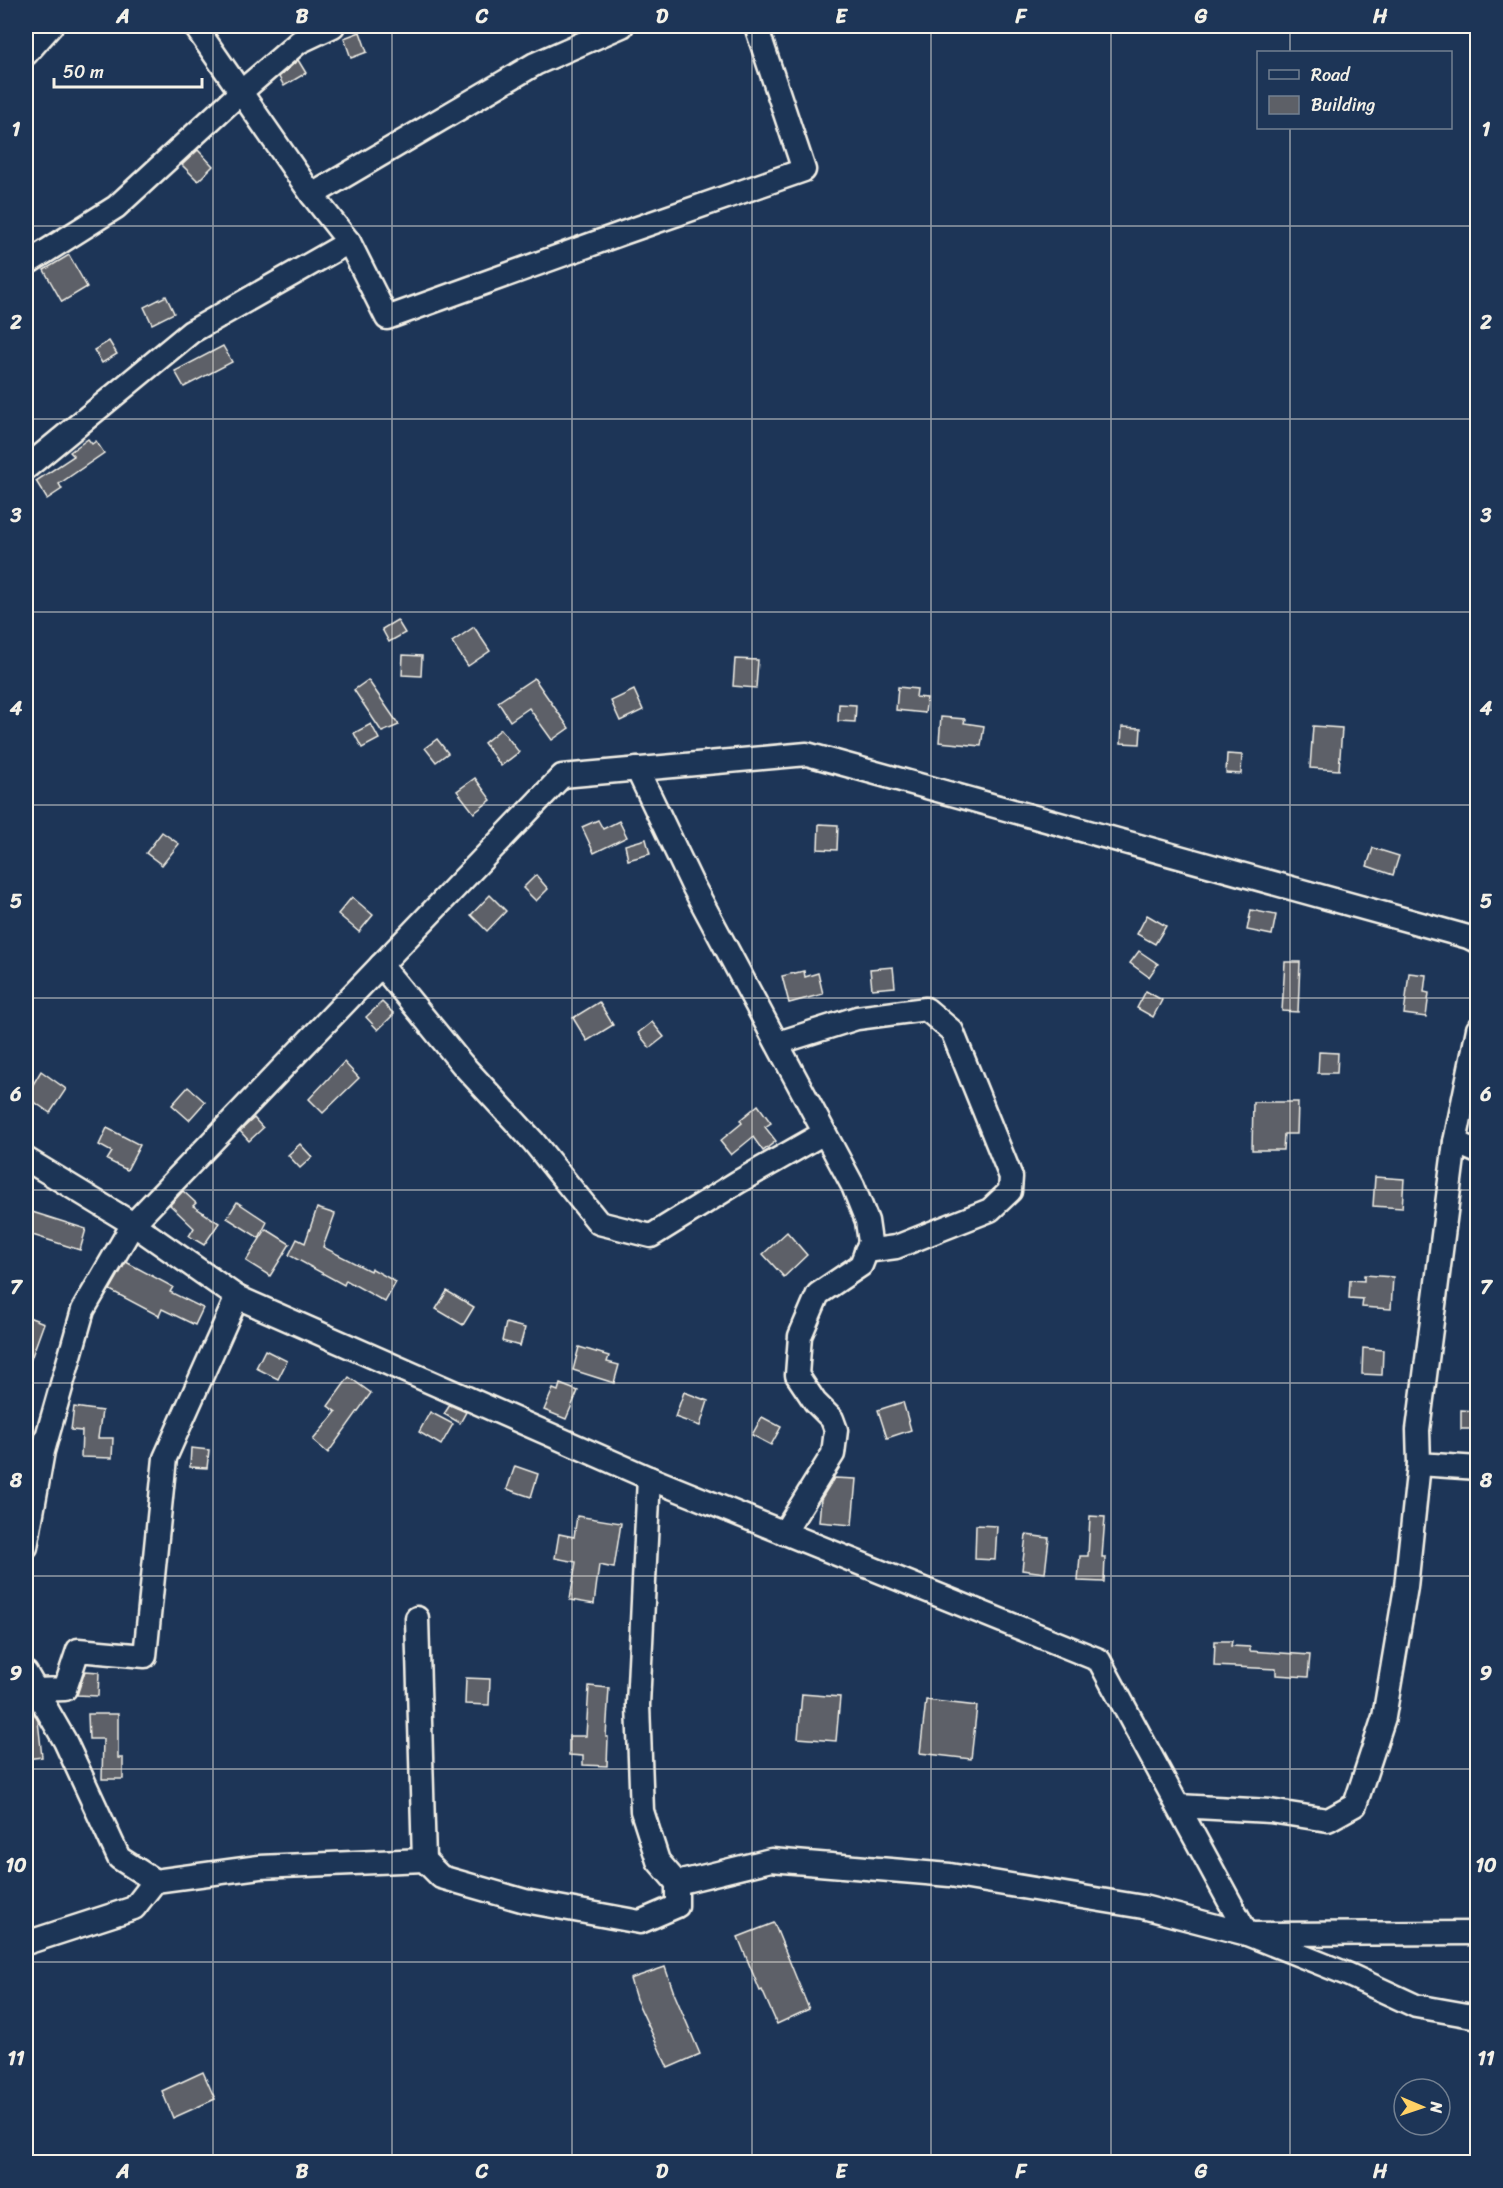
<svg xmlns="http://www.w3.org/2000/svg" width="1503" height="2188" font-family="Sriracha,sans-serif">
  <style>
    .building { fill: #5d6067; stroke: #f4f1e8; stroke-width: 1.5 }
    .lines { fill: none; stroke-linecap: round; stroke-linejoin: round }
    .street-casing { stroke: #f4f1e8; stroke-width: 27 }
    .street { stroke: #1d3557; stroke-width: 22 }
    .grid { fill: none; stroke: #f4f1e8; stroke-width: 1.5; stroke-opacity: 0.55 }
    .neatline { fill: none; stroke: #f4f1e8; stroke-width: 2 }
    .grid-label { font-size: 20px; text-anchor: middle; font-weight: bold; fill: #f4f1e8 }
  </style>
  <rect width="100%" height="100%" fill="#1d3557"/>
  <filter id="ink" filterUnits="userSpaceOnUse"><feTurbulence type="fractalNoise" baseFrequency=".0167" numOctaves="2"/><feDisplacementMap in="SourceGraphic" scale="12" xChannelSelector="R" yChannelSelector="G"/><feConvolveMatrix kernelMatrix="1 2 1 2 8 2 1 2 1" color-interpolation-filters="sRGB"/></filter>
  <g filter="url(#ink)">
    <g class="building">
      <polygon points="360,32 367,52 351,58 344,38"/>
      <polygon points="298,60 306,73 284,86 279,77"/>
      <polygon points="198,150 213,166 198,181 182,165"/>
      <polygon points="69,255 87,287 62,302 44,270"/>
      <polygon points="166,296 174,313 152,324 144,307"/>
      <polygon points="109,341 117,354 102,363 94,350"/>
      <polygon points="223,346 232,362 184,387 175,371"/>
      <polygon points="88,439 92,444 96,441 104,453 59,484 62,489 47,499 36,481 74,456 70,452"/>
      <polygon points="397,620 405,633 389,642 382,629"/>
      <polygon points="474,627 490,651 468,666 452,642"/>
      <polygon points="403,655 422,656 421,676 402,675"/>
      <polygon points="735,659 758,660 756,688 733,686"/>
      <polygon points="534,678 569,728 552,740 529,708 510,721 498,702"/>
      <polygon points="368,680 399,725 382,732 354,690"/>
      <polygon points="898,687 917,689 916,697 927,698 925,713 896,710"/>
      <polygon points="634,690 643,710 620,721 611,701"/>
      <polygon points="839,704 856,705 855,722 838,721"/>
      <polygon points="941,717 965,719 964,723 984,726 981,746 939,742"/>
      <polygon points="371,724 379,739 362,748 354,733"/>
      <polygon points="1313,726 1342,728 1339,770 1310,768"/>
      <polygon points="1122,727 1141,728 1140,744 1121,743"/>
      <polygon points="501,729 519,752 501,766 484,743"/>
      <polygon points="437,739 448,753 436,762 425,748"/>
      <polygon points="1227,754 1242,755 1241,774 1226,773"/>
      <polygon points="475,778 491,800 474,813 457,791"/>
      <polygon points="598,820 603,829 619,821 627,837 594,853 582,827"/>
      <polygon points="819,824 838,825 837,850 818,849"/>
      <polygon points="162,832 179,844 162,865 146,853"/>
      <polygon points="646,839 650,854 628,860 625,845"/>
      <polygon points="1373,848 1399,856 1393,875 1367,866"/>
      <polygon points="536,875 548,889 536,901 523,888"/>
      <polygon points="490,895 506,911 487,931 471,915"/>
      <polygon points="352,897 373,915 359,932 338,914"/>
      <polygon points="1251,910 1276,915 1272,935 1247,930"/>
      <polygon points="1147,915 1166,926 1155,944 1137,934"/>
      <polygon points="1139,951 1158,964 1149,977 1130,963"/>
      <polygon points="1285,962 1300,962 1298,1012 1282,1011"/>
      <polygon points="893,967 895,987 872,989 870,969"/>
      <polygon points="804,971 805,977 818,973 823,994 789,1003 782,976"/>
      <polygon points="1409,973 1426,975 1424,992 1429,993 1426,1017 1404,1014"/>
      <polygon points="1146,991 1162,1000 1153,1017 1137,1008"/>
      <polygon points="382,1002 394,1014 378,1030 366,1017"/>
      <polygon points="599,1002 613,1025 587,1041 573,1018"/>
      <polygon points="652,1022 664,1037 650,1048 638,1033"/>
      <polygon points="1319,1052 1338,1053 1337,1073 1318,1073"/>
      <polygon points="344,1062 359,1078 323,1113 309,1099"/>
      <polygon points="41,1071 66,1089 50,1113 26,1096"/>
      <polygon points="188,1087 205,1102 189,1120 172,1105"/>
      <polygon points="1253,1102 1298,1102 1297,1134 1284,1134 1283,1150 1252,1150"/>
      <polygon points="758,1105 771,1123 765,1127 776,1141 763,1151 753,1137 731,1155 720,1141 742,1123 740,1120"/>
      <polygon points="254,1118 263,1128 249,1141 240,1131"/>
      <polygon points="107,1128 140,1145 127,1170 107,1160 112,1152 99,1145"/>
      <polygon points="300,1144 312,1157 300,1168 288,1155"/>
      <polygon points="1375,1177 1404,1179 1402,1208 1373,1206"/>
      <polygon points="183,1191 196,1203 193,1206 219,1223 204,1245 189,1236 194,1228 170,1205"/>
      <polygon points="237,1202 267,1222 259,1238 227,1218"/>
      <polygon points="317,1208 335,1214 323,1247 370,1271 371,1268 396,1282 385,1302 346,1280 344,1285 289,1255 297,1239 305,1243"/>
      <polygon points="29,1211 86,1229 80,1250 26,1233 26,1222"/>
      <polygon points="266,1229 290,1244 270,1276 246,1261"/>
      <polygon points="787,1232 807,1255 784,1277 763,1254"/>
      <polygon points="126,1262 173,1287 170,1292 203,1308 195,1325 162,1309 159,1316 110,1290"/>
      <polygon points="1364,1275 1393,1277 1391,1309 1362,1307 1363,1299 1349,1298 1350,1280 1364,1281"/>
      <polygon points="447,1291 474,1307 463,1325 436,1309"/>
      <polygon points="26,1316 44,1323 28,1367 26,1367"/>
      <polygon points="506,1323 525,1328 520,1346 502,1341"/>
      <polygon points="579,1347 609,1356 607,1362 619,1365 614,1383 573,1370"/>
      <polygon points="1363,1348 1383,1350 1382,1375 1362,1374"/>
      <polygon points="265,1350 287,1361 278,1379 256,1368"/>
      <polygon points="349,1377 371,1393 328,1453 313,1440 336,1412 328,1406"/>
      <polygon points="560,1384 578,1391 566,1419 544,1410 553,1389 558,1391"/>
      <polygon points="684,1392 708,1401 700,1426 675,1417"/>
      <polygon points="903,1402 911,1430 887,1438 878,1410"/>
      <polygon points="450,1405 466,1412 460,1423 444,1414"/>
      <polygon points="74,1407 102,1411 98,1438 113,1438 112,1458 81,1457 82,1431 71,1430"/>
      <polygon points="1461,1410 1476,1411 1476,1429 1461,1429"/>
      <polygon points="430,1412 453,1424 441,1445 419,1432"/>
      <polygon points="762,1417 781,1427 771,1445 752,1435"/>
      <polygon points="191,1448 209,1450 207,1468 190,1467"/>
      <polygon points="515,1466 538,1474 531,1497 507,1489"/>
      <polygon points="834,1478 856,1479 852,1525 819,1522 821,1499"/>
      <polygon points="577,1516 621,1523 614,1568 599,1565 594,1604 570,1600 576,1562 555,1558 559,1534 574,1537"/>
      <polygon points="1090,1516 1105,1517 1102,1557 1105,1557 1104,1582 1078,1581 1080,1556 1088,1556"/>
      <polygon points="976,1525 997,1526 995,1560 975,1559"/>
      <polygon points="1026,1535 1049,1538 1045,1573 1022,1570"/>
      <polygon points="1215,1641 1232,1641 1231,1646 1250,1647 1250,1651 1310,1655 1308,1677 1276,1675 1276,1669 1214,1666"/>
      <polygon points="85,1671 99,1672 98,1696 77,1695"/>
      <polygon points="466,1678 490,1679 489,1705 465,1704"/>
      <polygon points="589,1686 609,1688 606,1737 608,1737 607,1766 583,1765 583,1756 569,1755 569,1736 586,1736"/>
      <polygon points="802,1694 840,1697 836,1741 798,1738"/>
      <polygon points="926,1700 977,1706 971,1759 920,1753"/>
      <polygon points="26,1708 31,1708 38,1721 42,1757 26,1759"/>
      <polygon points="88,1714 118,1714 118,1758 123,1758 123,1779 102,1779 103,1739 89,1739"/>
      <polygon points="774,1923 809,2009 777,2024 762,1990 760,1991 738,1937"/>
      <polygon points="665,1967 674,1993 700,2054 668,2068 636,1999 630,1979"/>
      <polygon points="203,2072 215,2099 173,2118 162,2091"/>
    </g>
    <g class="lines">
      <defs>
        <g id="street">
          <polyline points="26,54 51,26"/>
          <polyline points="312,195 535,64 622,26"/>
          <polyline points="349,242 387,318 623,233 804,170 756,26"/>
          <polyline points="26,264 116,207 242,91 299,42 333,26"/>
          <polyline points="26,468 191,332 349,242 312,195 195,26"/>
          <polyline points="637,769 692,884 853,1186 867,1221 870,1242 861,1265 818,1294 800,1336 797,1375 815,1402 832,1419 836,1430 833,1454 784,1533"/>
          <polyline points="381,965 462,1064 533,1141 599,1223 651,1236 738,1182 824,1133"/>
          <polyline points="1478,1029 1455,1142 1418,1430 1419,1464 1478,1468"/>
          <polyline points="778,1043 857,1018 926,1009 952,1031 1011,1177 1010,1191 990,1210 896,1247 866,1251"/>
          <polyline points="1455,1142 1478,1152"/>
          <polyline points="26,1159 133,1224 237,1297 649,1478 1099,1660 1247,1934 1347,1974 1416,2006 1478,2017"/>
          <polyline points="649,1478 638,1705 642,1811 658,1861 677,1883"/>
          <polyline points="26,1547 43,1451 83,1310 133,1224 562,776 807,754 1468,937 1478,942"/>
          <polyline points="417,1618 424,1860"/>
          <polyline points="26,1673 65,1741 119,1858 155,1881"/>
          <polyline points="35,1690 65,1689 78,1650 145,1656 165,1458 237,1297"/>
          <polyline points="1178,1806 1270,1811 1328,1820 1355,1805 1384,1717 1406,1587 1419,1464"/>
          <polyline points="26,1943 134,1908 155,1881 259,1867 424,1860 441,1877 525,1901 640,1922 677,1906 677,1883 771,1860 950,1875 1143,1907 1247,1934 1478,1933"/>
        </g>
      </defs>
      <use href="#street" class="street-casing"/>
      <use href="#street" class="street"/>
    </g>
  </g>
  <path class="grid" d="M213 26V2162M392 26V2162M572 26V2162M752 26V2162M931 26V2162M1111 26V2162M1290 26V52M1290 128V2162M26 226H1478M26 419H1478M26 612H1478M26 805H1478M26 998H1478M26 1190H1478M26 1383H1478M26 1576H1478M26 1769H1478M26 1962H1478"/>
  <rect width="1503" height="2188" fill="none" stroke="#1d3557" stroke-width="66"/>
  <rect x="1257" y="51" width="195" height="78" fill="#1d3557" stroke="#738091" stroke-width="1.5"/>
  <rect x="1269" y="70" width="30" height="9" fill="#1d3557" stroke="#738091" stroke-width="1.5"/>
  <text x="1311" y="81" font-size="18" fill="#f4f1e8">Road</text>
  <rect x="1269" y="96" width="30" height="18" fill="#5d6067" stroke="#738091" stroke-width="1.5"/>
  <text x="1311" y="111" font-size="18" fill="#f4f1e8">Building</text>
  <g transform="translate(1422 2107) rotate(92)"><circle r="28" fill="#1d3557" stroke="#738091" stroke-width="1.5"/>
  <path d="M0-4.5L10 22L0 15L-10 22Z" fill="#ffd166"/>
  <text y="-9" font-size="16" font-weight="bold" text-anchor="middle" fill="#f4f1e8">N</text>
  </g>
  <path d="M54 78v9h148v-9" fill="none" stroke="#f4f1e8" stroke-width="3"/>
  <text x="63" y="78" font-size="18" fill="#f4f1e8" stroke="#1d3557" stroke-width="4.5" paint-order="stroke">50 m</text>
  <rect x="33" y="33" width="1437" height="2122" class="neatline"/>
  <g class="grid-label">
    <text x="123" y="23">A</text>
    <text x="302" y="23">B</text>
    <text x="482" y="23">C</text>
    <text x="662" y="23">D</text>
    <text x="841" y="23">E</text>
    <text x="1021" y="23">F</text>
    <text x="1201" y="23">G</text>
    <text x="1380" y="23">H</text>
    <text x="16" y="136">1</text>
    <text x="1486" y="136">1</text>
    <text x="16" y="329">2</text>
    <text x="1486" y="329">2</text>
    <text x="16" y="522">3</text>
    <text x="1486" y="522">3</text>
    <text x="16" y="715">4</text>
    <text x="1486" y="715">4</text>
    <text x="16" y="908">5</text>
    <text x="1486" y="908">5</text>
    <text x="16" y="1101">6</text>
    <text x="1486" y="1101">6</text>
    <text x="16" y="1294">7</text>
    <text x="1486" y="1294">7</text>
    <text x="16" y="1487">8</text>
    <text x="1486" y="1487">8</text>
    <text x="16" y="1680">9</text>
    <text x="1486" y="1680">9</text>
    <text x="16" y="1872">10</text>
    <text x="1486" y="1872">10</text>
    <text x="16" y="2065">11</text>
    <text x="1486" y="2065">11</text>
    <text x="123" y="2178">A</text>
    <text x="302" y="2178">B</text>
    <text x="482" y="2178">C</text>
    <text x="662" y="2178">D</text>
    <text x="841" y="2178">E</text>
    <text x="1021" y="2178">F</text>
    <text x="1201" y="2178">G</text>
    <text x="1380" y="2178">H</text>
  </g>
</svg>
